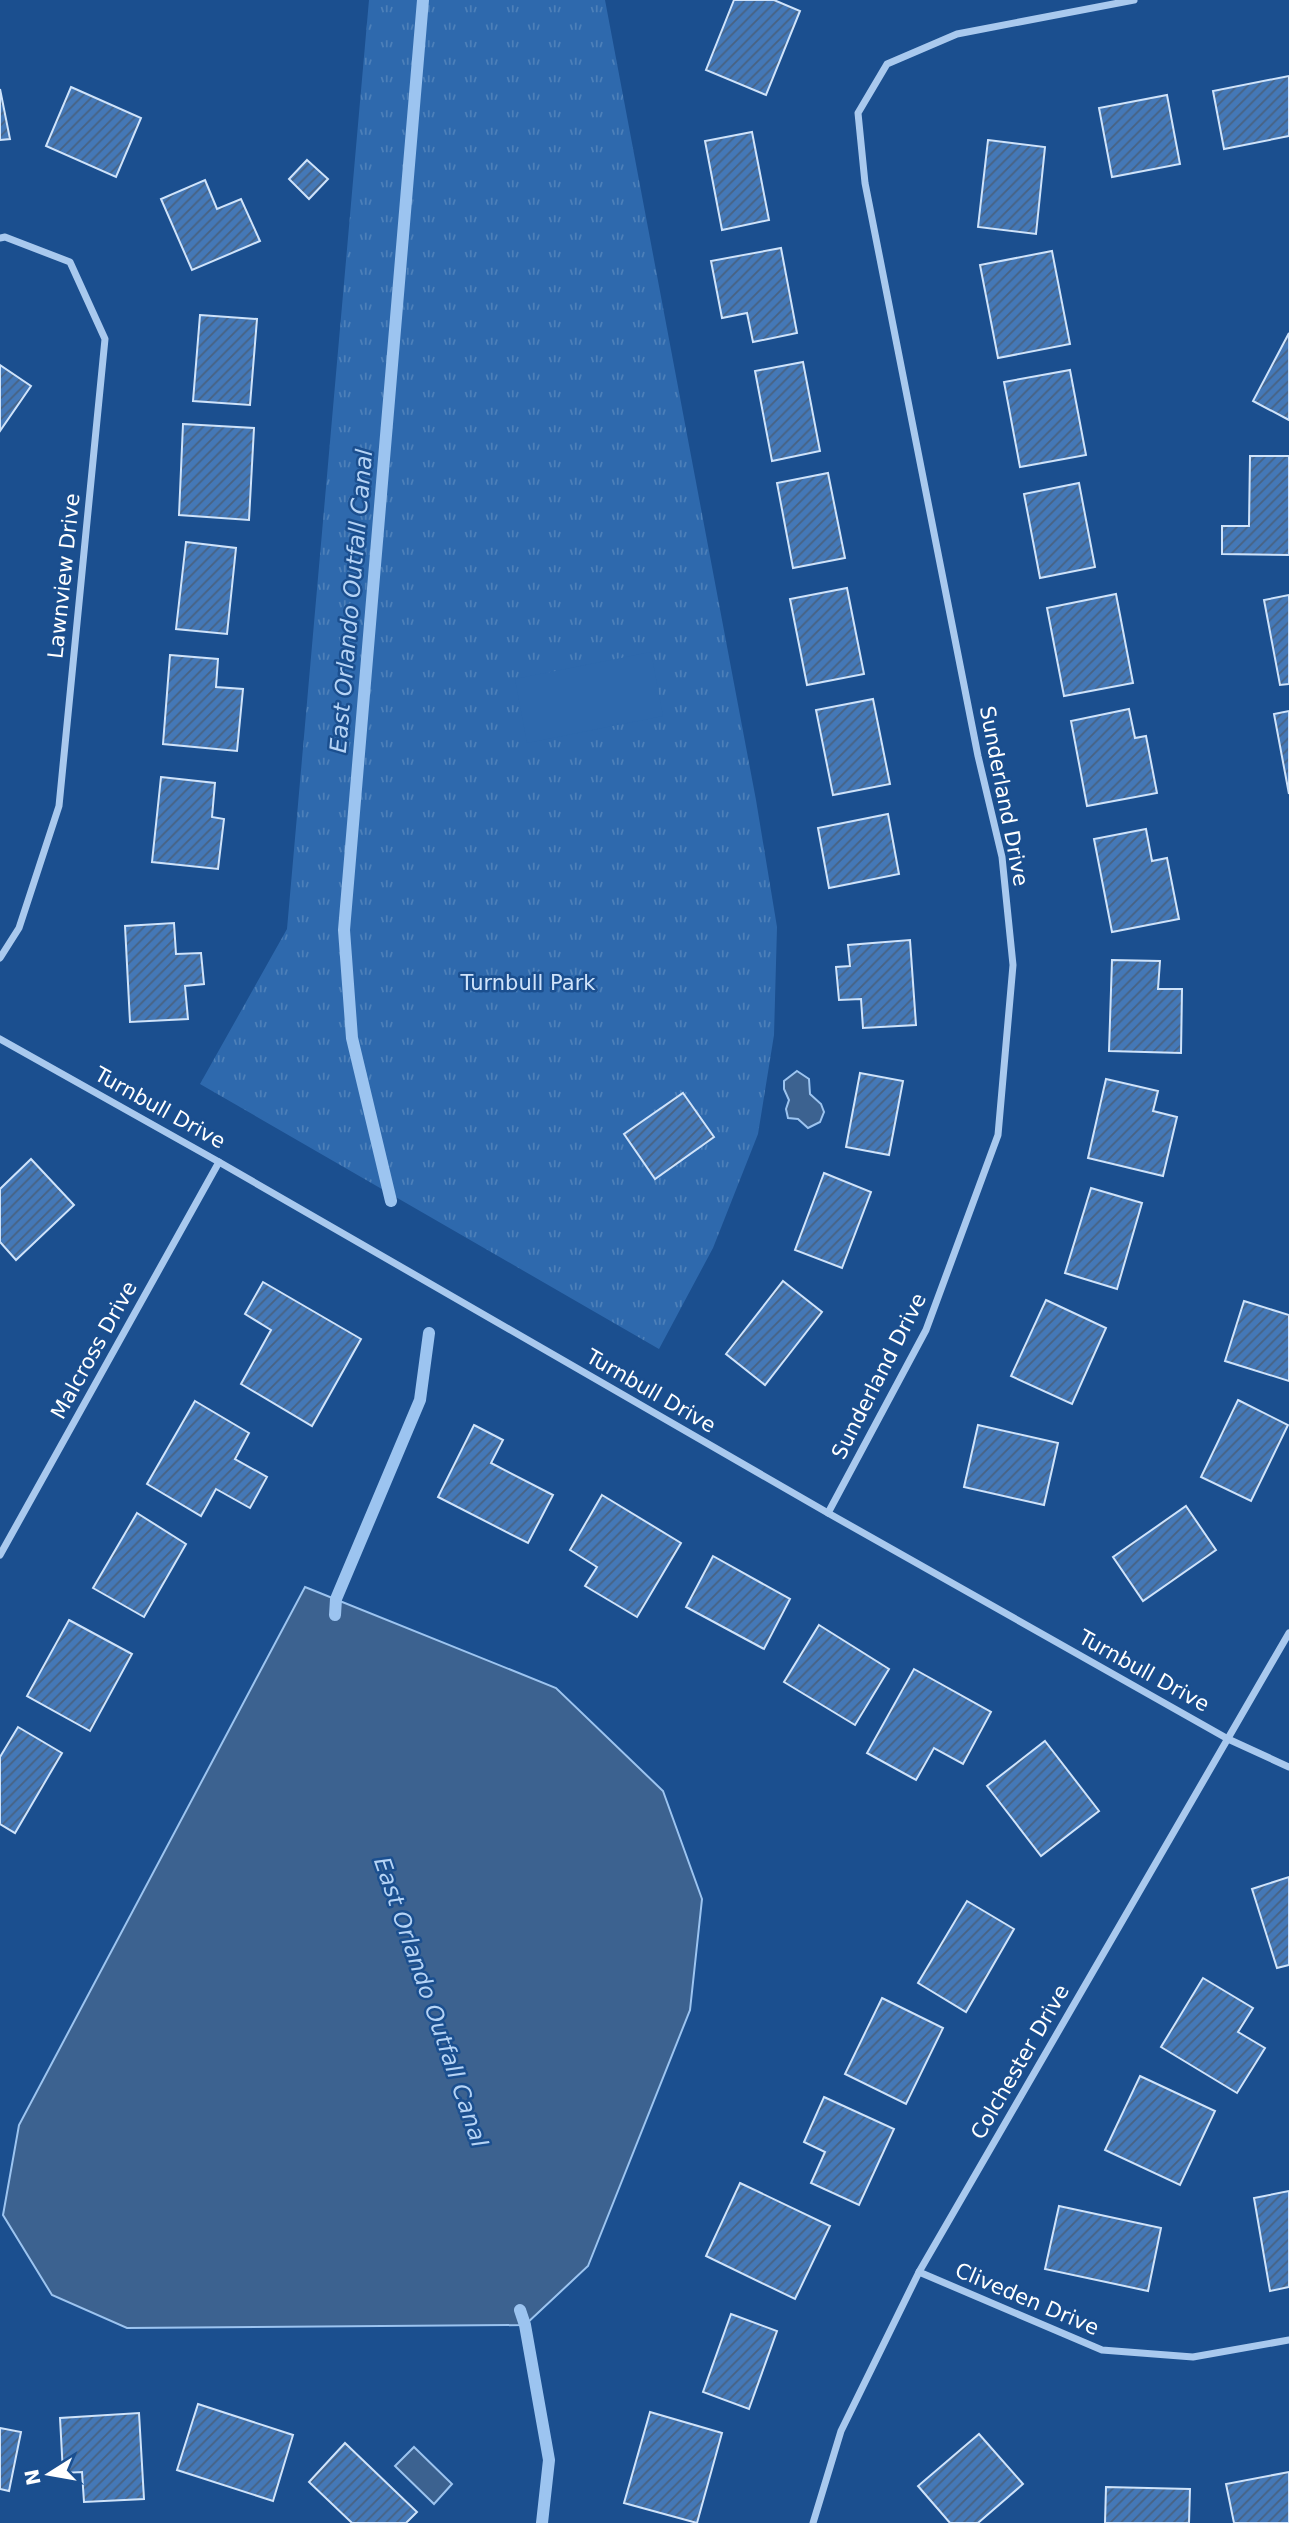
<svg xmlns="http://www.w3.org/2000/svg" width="1289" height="2523" font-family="'DejaVu Sans',sans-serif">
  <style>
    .grass { fill: url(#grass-tufts) }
    .pitch { fill: #2e69ad }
    .water { fill: #3c6290; stroke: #9cc4f0; stroke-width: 2 }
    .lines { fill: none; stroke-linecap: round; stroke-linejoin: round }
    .stream { stroke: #9cc4f0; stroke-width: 12 }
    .building { fill: url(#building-hatch); stroke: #cfe3fa; stroke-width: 2 }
    .street { stroke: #a9c9ee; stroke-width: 7 }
    .labels { text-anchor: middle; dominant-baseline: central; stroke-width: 5; stroke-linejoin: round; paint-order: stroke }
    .street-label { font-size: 21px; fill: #fff; stroke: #1b4f8f }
    .park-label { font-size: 21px; fill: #cfe3fa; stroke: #1b4f8f }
    .water-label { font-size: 23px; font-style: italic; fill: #b5d3f5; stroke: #1b4f8f }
  </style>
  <defs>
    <pattern id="grass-tufts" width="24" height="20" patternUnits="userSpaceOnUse" patternTransform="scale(1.75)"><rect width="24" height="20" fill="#2e69ad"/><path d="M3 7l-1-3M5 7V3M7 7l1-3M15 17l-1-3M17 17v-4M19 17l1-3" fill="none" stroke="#4d80b9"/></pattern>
    <pattern id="building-hatch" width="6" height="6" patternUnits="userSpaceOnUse" patternTransform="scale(1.75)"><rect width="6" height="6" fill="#4478b7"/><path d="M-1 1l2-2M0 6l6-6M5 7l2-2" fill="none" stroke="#486282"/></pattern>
  </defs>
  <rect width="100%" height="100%" fill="#1b4f8f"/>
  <polygon class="grass" points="369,0 605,0 756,800 777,927 774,1035 758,1134 713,1248 659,1349 200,1084 287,929"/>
  <polygon class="pitch" points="651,652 663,716 527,743 515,679"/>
  <g class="water">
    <polygon points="797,1071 809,1079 810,1094 821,1104 824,1112 820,1122 808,1128 798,1119 788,1118 786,1109 789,1100 784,1089 784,1081"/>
    <polygon points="305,1587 556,1688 663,1791 702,1899 690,2010 588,2266 525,2325 127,2328 52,2295 3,2215 19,2125"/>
    <polygon points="414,2447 452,2484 434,2504 395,2466"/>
  </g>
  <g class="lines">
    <g class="stream">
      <polyline points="391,1201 352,1038 344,930 423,0"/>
      <polyline points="335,1615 336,1599 420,1400 429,1333"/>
      <polyline points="520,2310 525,2325 549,2460 542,2523"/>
    </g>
  </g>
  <g class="building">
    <polygon points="734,0 774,0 800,11 766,95 706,70"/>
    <polygon points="1289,76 1289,136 1224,149 1213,91"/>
    <polygon points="71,87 141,118 116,177 46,146"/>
    <polygon points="0,89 10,139 0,140"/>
    <polygon points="1167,95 1180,164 1112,177 1099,108"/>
    <polygon points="752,132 769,220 722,230 705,141"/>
    <polygon points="988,140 1045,147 1036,234 978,227"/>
    <polygon points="307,160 328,179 309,199 289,179"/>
    <polygon points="205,180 217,209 241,199 260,241 192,270 161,199"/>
    <polygon points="781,248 797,333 753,342 747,313 722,318 711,261"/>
    <polygon points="1052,251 1070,344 998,358 980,265"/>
    <polygon points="200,315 257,319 250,405 193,401"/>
    <polygon points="1289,333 1289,420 1253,401"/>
    <polygon points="803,362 820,451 772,461 755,371"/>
    <polygon points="0,365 31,386 0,431"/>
    <polygon points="1070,370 1086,455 1020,467 1004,382"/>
    <polygon points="183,424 254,428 249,520 179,515"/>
    <polygon points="1250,456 1289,456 1289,555 1222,554 1222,526 1249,526"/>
    <polygon points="828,473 845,558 793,568 777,483"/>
    <polygon points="1079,483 1095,567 1040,578 1024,494"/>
    <polygon points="186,542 236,548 227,634 176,629"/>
    <polygon points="847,588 864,674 807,685 790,599"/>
    <polygon points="1116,594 1133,683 1064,696 1047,608"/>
    <polygon points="1289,595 1289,684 1280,685 1264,600"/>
    <polygon points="170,655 218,659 216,687 243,689 237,751 163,744"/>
    <polygon points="873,699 890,784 833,795 816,710"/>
    <polygon points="1129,709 1135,738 1146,736 1157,793 1087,806 1071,721"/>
    <polygon points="1289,711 1289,794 1274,714"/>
    <polygon points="161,777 215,783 212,817 224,819 218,869 152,862"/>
    <polygon points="888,814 899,874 829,888 818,828"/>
    <polygon points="1146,829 1152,861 1167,858 1179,919 1112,932 1094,839"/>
    <polygon points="174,923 176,954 201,953 204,984 185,986 188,1019 130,1022 125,926"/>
    <polygon points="910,940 916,1025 863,1028 861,999 839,1000 836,967 850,966 848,945"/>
    <polygon points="1112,960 1160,961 1158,989 1182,989 1181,1053 1109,1051"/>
    <polygon points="860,1073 903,1081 889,1155 846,1147"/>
    <polygon points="1106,1079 1158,1091 1153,1111 1177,1117 1163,1176 1088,1158"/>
    <polygon points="683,1093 714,1137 655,1179 624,1134"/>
    <polygon points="31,1159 74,1205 16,1260 0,1242 0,1189"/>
    <polygon points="824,1173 871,1192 842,1268 795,1250"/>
    <polygon points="1091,1188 1142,1203 1117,1289 1065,1273"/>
    <polygon points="783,1281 822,1312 765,1385 726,1354"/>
    <polygon points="263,1282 361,1339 312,1426 241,1384 271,1330 245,1314"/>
    <polygon points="1046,1300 1106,1328 1072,1404 1011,1376"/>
    <polygon points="1244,1301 1289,1315 1289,1381 1225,1361"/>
    <polygon points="1238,1400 1288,1425 1251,1501 1201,1477"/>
    <polygon points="195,1401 249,1433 235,1459 267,1477 250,1508 216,1489 201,1516 147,1484"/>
    <polygon points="474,1425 503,1440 491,1463 553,1495 528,1543 438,1497"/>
    <polygon points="978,1425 1058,1443 1044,1505 964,1487"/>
    <polygon points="602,1495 681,1543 637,1617 585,1586 597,1567 570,1550"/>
    <polygon points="1186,1506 1216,1550 1143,1601 1113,1557"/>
    <polygon points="137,1513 186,1544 144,1617 93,1588"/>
    <polygon points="713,1556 790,1599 764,1649 686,1607"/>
    <polygon points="69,1620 132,1654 90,1731 27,1696"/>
    <polygon points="819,1625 889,1669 855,1725 784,1682"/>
    <polygon points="914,1669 991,1712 963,1764 934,1748 916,1780 867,1753"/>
    <polygon points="18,1727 62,1753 15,1833 0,1824 0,1757"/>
    <polygon points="1045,1741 1099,1811 1041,1856 987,1786"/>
    <polygon points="1289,1877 1289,1965 1277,1968 1252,1889"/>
    <polygon points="967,1901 1014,1929 966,2012 918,1983"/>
    <polygon points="1203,1978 1253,2008 1238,2032 1265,2048 1237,2093 1161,2047"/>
    <polygon points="882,1998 943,2028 906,2104 845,2074"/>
    <polygon points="1140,2076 1215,2111 1180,2185 1105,2150"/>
    <polygon points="824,2097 894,2129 859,2205 811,2183 825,2152 804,2142"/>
    <polygon points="740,2183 830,2226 795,2299 706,2256"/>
    <polygon points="1289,2191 1289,2287 1270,2291 1254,2198"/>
    <polygon points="1059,2206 1161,2228 1148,2291 1045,2269"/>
    <polygon points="731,2314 777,2331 749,2409 703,2392"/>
    <polygon points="198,2404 293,2435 273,2501 177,2470"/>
    <polygon points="650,2412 722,2433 697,2523 624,2503"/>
    <polygon points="139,2413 144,2499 84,2502 82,2472 63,2473 60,2418"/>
    <polygon points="0,2428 21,2432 9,2491 0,2489"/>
    <polygon points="979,2434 1023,2484 978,2523 950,2523 918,2486"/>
    <polygon points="345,2443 417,2512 406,2523 352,2523 309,2482"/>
    <polygon points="1289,2472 1289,2523 1234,2523 1226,2484"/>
    <polygon points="1106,2487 1190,2489 1189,2523 1105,2523"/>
  </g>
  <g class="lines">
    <g class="street">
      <polyline points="0,238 5,237 70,262 105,339 59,806 19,928 0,958"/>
      <polyline points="0,1039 219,1162 828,1513 1228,1739 1289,1767"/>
      <polyline points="828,1513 926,1330 998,1135 1013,965 1002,857 978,756 865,183 858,113 887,64 957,34 1134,0"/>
      <polyline points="0,1555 219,1162"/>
      <polyline points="919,2272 1102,2350 1193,2357 1289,2340"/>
      <polyline points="813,2523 841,2431 919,2272 1289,1633"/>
    </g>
  </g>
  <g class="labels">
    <g class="street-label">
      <text transform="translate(64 576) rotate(-84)">Lawnview Drive</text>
      <text transform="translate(1004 796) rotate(79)">Sunderland Drive</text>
      <text transform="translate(160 1108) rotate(29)">Turnbull Drive</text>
      <text transform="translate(94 1350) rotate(-61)">Malcross Drive</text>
      <text transform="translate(879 1376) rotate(-63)">Sunderland Drive</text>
      <text transform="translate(651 1391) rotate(30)">Turnbull Drive</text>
      <text transform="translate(1144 1671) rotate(29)">Turnbull Drive</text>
      <text transform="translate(1020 2062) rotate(-60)">Colchester Drive</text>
      <text transform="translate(1027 2299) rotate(23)">Cliveden Drive</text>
    </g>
    <g class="park-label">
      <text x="528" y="983">Turnbull Park</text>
    </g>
    <g class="water-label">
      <text transform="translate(351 601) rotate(-85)">East Orlando Outfall Canal</text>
      <text transform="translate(431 2002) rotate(71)">East Orlando Outfall Canal</text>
    </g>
  </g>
  <g transform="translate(49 2474) rotate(259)" stroke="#1b4f8f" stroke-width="5" paint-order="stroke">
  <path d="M0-5L12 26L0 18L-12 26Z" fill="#ffffff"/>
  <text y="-10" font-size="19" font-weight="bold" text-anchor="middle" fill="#ffffff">N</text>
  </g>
</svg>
